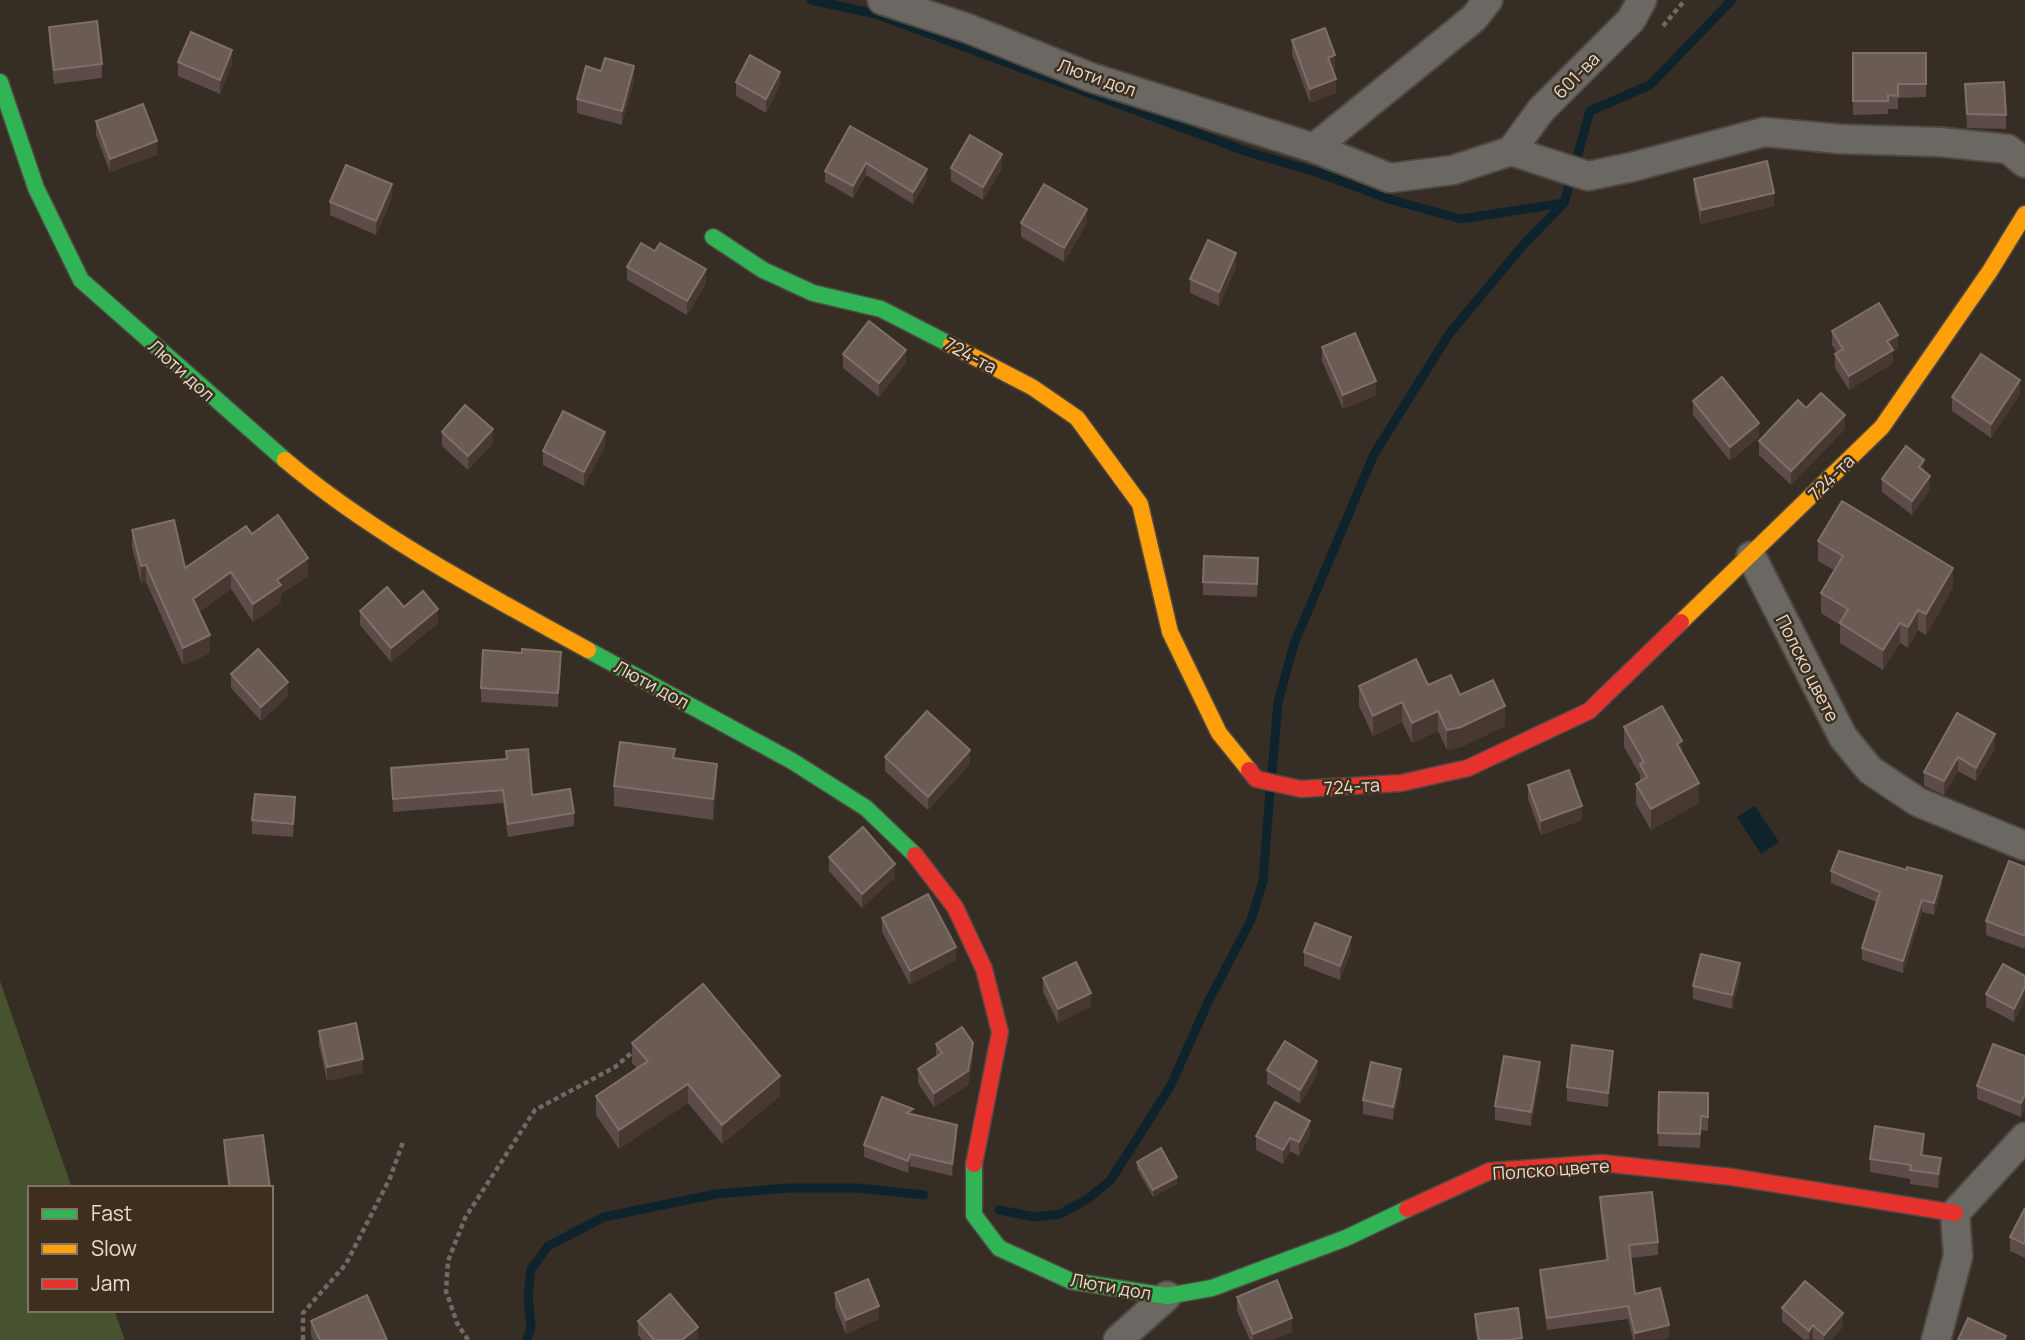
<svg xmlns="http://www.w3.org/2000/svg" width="2025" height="1340" font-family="Manrope,sans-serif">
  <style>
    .green { fill: #46532e }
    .water { fill: #0f232d }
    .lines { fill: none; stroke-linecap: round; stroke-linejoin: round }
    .stream { stroke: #0f232d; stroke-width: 9 }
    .street-casing { stroke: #504941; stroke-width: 32 }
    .fast-casing { stroke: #504941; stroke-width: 19 }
    .slow-casing { stroke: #504941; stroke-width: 19 }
    .jam-casing { stroke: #504941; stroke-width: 19 }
    .path { stroke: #6f6a65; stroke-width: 4.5; stroke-dasharray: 5 3.5; stroke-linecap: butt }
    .street { stroke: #6b6863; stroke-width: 28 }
    .fast { stroke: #30b455; stroke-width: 16 }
    .slow { stroke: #ff9f0a; stroke-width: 16 }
    .jam { stroke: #e5322d; stroke-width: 16 }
    .wall { fill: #5c4b46 }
    .shaded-wall { fill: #473832 }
    .building { fill: #6b5b55; stroke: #7e6f69; stroke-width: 2 }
    .labels { text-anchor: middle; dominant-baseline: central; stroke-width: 5; stroke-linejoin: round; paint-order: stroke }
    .street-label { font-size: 18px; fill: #e6dcd1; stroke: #3d2e1d }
  </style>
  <rect width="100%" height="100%" fill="#362d24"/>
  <polygon class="green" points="0,981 72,1188 30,1188 30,1310 114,1310 125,1340 0,1340"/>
  <polygon class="water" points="1755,806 1779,842 1761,854 1737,817"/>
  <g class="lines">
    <g class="stream">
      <polyline points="811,0 876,14 1248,152 1319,173 1392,200 1461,219 1564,203 1590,111 1650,85 1732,0"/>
      <polyline points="1272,773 1278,702 1294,644 1374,454 1449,334 1524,244 1564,203"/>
      <polyline points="999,1210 1035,1217 1060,1214 1086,1200 1110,1181 1170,1087 1209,1000 1251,920 1263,881 1270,791"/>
      <polyline points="527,1340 531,1327 528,1295 531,1270 548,1246 604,1217 716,1194 787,1188 858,1188 924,1195"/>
    </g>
    <defs>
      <g id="street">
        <polyline points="882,0 967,28 1090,77 1314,148 1390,178 1453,170 1511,151"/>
        <polyline points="1314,148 1474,18 1488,0"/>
        <polyline points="1511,151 1588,176 1632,167 1764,132 1840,139 1940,142 2008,149 2025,163"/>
        <polyline points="1511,151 1541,110 1631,20 1642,0"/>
        <polyline points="1751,556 1843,737 1870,770 1918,802 2025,846"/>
        <polyline points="1118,1340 1167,1296"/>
        <polyline points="1936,1340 1958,1256 1955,1213 2025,1137"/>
      </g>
      <g id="fast">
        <polyline points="0,82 36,188 81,280 285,460"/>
        <polyline points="713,237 763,270 813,293 881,309 951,345"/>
        <polyline points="588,650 792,761 866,808 915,855"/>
        <polyline points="974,1164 974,1215 999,1248 1071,1281 1167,1296 1212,1288 1346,1238 1407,1209"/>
      </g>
      <g id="slow">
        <polyline points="951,345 1032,387 1077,418 1140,504 1170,632 1219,733 1249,770"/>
        <path d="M285 460C374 535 486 594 588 650"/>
        <polyline points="1681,622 1882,427 1990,271 2025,214"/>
      </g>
      <g id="jam">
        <polyline points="1249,770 1256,779 1301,789 1401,783 1468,768 1589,711 1681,622"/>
        <polyline points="915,855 955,907 984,969 1000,1032 974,1164"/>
        <polyline points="1407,1209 1490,1171 1602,1163 1732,1177 1955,1213"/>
      </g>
    </defs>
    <use href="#street" class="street-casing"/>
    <use href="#fast" class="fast-casing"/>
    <use href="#slow" class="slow-casing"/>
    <use href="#jam" class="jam-casing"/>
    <g class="path">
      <polyline points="1663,26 1685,0"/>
      <polyline points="303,1340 303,1313 346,1264 390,1178 403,1142"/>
      <polyline points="468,1340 457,1323 446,1291 448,1261 465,1218 535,1110 615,1067 636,1049"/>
    </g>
    <use href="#street" class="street"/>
    <use href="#fast" class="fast"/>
    <use href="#slow" class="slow"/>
    <use href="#jam" class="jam"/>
  </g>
  <g class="wall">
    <polygon points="49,27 102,64 102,78 54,84 49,41"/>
    <polygon points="1292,40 1335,69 1332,70 1336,93 1310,103 1292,54"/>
    <polygon points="1853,53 1926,53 1926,97 1898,98 1898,109 1888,109 1888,114 1853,115"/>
    <polygon points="178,62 232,64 220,94 178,76"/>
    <polygon points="634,80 622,125 577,113 577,99"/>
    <polygon points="736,82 780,85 766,113 736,96"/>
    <polygon points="1965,84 2006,115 2006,129 1967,128"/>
    <polygon points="96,121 157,155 110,172 96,135"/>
    <polygon points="850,126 927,180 913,204 866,175 853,198 825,182 825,171"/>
    <polygon points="951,168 1002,168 983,200 951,181"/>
    <polygon points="1694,179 1774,206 1701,224 1694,192"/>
    <polygon points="392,198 376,235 330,215 330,202"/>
    <polygon points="1021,223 1087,223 1064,262 1021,237"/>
    <polygon points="627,267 706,283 687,315 627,280"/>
    <polygon points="1236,267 1219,306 1190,293 1190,279"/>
    <polygon points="1832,331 1898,348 1893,352 1893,363 1849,390 1835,368 1835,354 1837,353 1832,345"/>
    <polygon points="1322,347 1376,395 1343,409 1322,361"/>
    <polygon points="843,354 906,363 879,397 843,368"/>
    <polygon points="2020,394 1991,438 1952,411 1952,397"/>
    <polygon points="1693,401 1759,437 1730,461 1693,415"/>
    <polygon points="1806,408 1845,429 1791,485 1759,455 1759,441"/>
    <polygon points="442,432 493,443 468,470 442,446"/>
    <polygon points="605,446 584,486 543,465 543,451"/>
    <polygon points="1924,471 1930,490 1912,515 1882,492 1882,479"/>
    <polygon points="132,530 185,568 252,534 308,576 281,594 281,602 253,622 231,589 199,612 210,653 183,665 146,582 141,583 132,547"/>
    <polygon points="1818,541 1953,588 1926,635 1918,630 1908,648 1900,643 1883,670 1840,643 1840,625 1821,613 1821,593 1834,570 1818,561"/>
    <polygon points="1258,572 1257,597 1203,595 1203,582"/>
    <polygon points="404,607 438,623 391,662 360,625 360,611"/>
    <polygon points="561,665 558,707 481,702 481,688"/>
    <polygon points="231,674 288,696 261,721 231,688"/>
    <polygon points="1428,685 1460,695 1505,726 1461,747 1447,750 1438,731 1412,743 1402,722 1373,736 1359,706 1359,686"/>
    <polygon points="1957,713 1995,748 1976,781 1958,771 1944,795 1924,786 1924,772"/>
    <polygon points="1624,727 1682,753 1699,803 1651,830 1636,804 1636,784 1640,781 1640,775 1624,747"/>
    <polygon points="506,751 532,795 574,813 574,826 508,837 503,803 393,812 391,768 506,759"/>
    <polygon points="885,757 970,764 928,810 885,771"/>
    <polygon points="675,759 717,785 713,820 614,806 614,786"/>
    <polygon points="1528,785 1582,820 1541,835 1528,799"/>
    <polygon points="295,811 293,837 252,834 252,820"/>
    <polygon points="829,857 895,877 862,908 829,871"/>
    <polygon points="2025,867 2025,949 1986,935 1986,921"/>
    <polygon points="1831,871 1942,888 1934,915 1922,912 1903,973 1862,960 1862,948 1876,902 1831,883"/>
    <polygon points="882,918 956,960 910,985 882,932"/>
    <polygon points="1351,951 1340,980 1304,966 1304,952"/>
    <polygon points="2025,976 2014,1022 1986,1007 1986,994"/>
    <polygon points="1740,977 1732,1009 1693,999 1693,986"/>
    <polygon points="1043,978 1091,1006 1058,1023 1043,992"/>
    <polygon points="319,1031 363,1073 327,1081 319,1045"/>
    <polygon points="632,1043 780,1096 722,1144 688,1103 619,1149 596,1115 596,1096 637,1068 632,1063"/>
    <polygon points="936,1044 973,1057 968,1085 934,1107 918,1083 918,1069 936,1057"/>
    <polygon points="2025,1056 2021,1117 1977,1099 1977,1086"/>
    <polygon points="1613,1065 1608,1107 1567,1101 1567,1087"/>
    <polygon points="1267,1070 1317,1075 1300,1104 1267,1084"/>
    <polygon points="1540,1076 1531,1126 1495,1120 1495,1106"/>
    <polygon points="1401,1083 1393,1120 1363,1114 1363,1100"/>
    <polygon points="1659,1092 1708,1093 1708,1131 1701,1130 1700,1148 1658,1146"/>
    <polygon points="913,1114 957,1137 952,1176 910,1166 908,1173 864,1157 864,1145"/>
    <polygon points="1310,1135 1299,1156 1290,1151 1283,1164 1256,1150 1256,1136"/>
    <polygon points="224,1140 270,1188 228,1188 224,1154"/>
    <polygon points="1924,1148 1923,1155 1941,1172 1938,1188 1910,1184 1910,1179 1870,1172 1870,1159"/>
    <polygon points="1137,1162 1177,1184 1153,1197 1137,1169"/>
    <polygon points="1600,1197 1658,1242 1658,1255 1630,1258 1635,1294 1669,1338 1659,1340 1633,1340 1628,1319 1547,1330 1540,1282 1540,1270 1606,1260 1600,1209"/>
    <polygon points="2025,1208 2025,1258 2010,1251 2010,1237"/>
    <polygon points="835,1293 879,1319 846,1334 835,1307"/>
    <polygon points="1237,1297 1292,1332 1272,1340 1250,1340 1237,1311"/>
    <polygon points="1518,1308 1522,1340 1477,1340 1475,1328 1475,1314"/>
    <polygon points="1782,1308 1843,1327 1831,1340 1814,1340 1813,1339 1804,1340 1782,1321"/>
    <polygon points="311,1321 387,1340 313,1340 311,1335"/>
    <polygon points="638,1321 698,1340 642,1340 638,1335"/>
  </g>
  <g class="shaded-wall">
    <polygon points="232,50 232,64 220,94 220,80"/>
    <polygon points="1335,55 1335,69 1328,71 1328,58"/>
    <polygon points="634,66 634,80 622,125 622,111"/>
    <polygon points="780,72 780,85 766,113 766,99"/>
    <polygon points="1336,79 1336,93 1310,103 1310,89"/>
    <polygon points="157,141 157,155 110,172 110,159"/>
    <polygon points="1002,154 1002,168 983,200 983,187"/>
    <polygon points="866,163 866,175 853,198 853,186"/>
    <polygon points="927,169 927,180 913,204 913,192"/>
    <polygon points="392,184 392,198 376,235 376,221"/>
    <polygon points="1774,193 1774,206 1701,224 1701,210"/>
    <polygon points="1087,209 1087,223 1064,262 1064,248"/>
    <polygon points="1236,253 1236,267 1219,306 1219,292"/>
    <polygon points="706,269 706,283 687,315 687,301"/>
    <polygon points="1898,335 1898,348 1893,352 1893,363 1849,390 1849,376 1887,341"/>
    <polygon points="906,350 906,363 879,397 879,383"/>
    <polygon points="2020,380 2020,394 1991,438 1991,424"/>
    <polygon points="1376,381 1376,395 1343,409 1343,395"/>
    <polygon points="1845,415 1845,429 1791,485 1791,471"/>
    <polygon points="1759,423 1759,437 1730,461 1730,447"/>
    <polygon points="493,429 493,443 468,470 468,456"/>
    <polygon points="605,432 605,446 584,486 584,472"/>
    <polygon points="1924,460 1924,474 1919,467"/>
    <polygon points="1930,476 1930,490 1912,515 1912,501"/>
    <polygon points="308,558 308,576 281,594 281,602 253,622 253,604 277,580"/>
    <polygon points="146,565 146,582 141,583 141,566"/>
    <polygon points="1953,568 1953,588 1926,635 1926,614"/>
    <polygon points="231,572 231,589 193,616 193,599"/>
    <polygon points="438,609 438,623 391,662 391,648"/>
    <polygon points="1918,610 1918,630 1908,648 1908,627"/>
    <polygon points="1900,623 1900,643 1883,670 1883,650"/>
    <polygon points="210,635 210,653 183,665 183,648"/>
    <polygon points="561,652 561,665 558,707 558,693"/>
    <polygon points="288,682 288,696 261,721 261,707"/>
    <polygon points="1402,702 1402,722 1373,736 1373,716"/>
    <polygon points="1505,706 1505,726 1461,747 1447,750 1447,730"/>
    <polygon points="1438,711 1438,731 1412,743 1412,723"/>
    <polygon points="1995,734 1995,748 1976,781 1976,768"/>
    <polygon points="1682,741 1682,761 1677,744"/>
    <polygon points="970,750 970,764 928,810 928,797"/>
    <polygon points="1958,757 1958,771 1944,795 1944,781"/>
    <polygon points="717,764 717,785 713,820 713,799"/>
    <polygon points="1699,783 1699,803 1651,830 1651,809"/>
    <polygon points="295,797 295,811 293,837 293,824"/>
    <polygon points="1582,806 1582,820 1541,835 1541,821"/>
    <polygon points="895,864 895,877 862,908 862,894"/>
    <polygon points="1942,876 1942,888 1934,915 1934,903"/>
    <polygon points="1922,900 1922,912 1903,973 1903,961"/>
    <polygon points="1351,937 1351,951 1340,980 1340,966"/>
    <polygon points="956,947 956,960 910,985 910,971"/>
    <polygon points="1740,963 1740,977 1732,1009 1732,995"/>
    <polygon points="2025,987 2025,1001 2014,1022 2014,1009"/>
    <polygon points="1091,993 1091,1006 1058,1023 1058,1009"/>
    <polygon points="973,1043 973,1057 968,1085 934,1107 934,1093"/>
    <polygon points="1613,1051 1613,1065 1608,1107 1608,1093"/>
    <polygon points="363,1059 363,1073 327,1081 327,1067"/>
    <polygon points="1317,1061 1317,1075 1300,1104 1300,1090"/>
    <polygon points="1540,1062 1540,1076 1531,1126 1531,1112"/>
    <polygon points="1401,1069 1401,1083 1393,1120 1393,1107"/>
    <polygon points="780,1076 780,1096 722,1144 722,1125"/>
    <polygon points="688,1084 688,1103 619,1149 619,1130"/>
    <polygon points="2025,1094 2025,1108 2021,1117 2021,1103"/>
    <polygon points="1310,1121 1310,1135 1299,1156 1299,1142"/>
    <polygon points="957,1125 957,1137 952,1176 952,1164"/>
    <polygon points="1924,1134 1924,1148 1921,1169 1921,1155"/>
    <polygon points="1290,1138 1290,1151 1283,1164 1283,1150"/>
    <polygon points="910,1154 910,1166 908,1173 908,1161"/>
    <polygon points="1941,1158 1941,1172 1938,1188 1938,1174"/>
    <polygon points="1177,1177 1177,1184 1153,1197 1153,1190"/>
    <polygon points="879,1306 879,1319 846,1334 846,1320"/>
    <polygon points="1843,1313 1843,1327 1831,1340 1824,1340 1824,1335"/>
    <polygon points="1292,1318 1292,1332 1272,1340 1253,1340 1253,1334"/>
    <polygon points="1669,1325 1669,1338 1659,1340 1635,1340 1635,1333"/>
    <polygon points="1813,1325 1813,1339 1809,1340 1809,1331"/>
    <polygon points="698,1327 698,1340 682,1340"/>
  </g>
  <g class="building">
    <polygon points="97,21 102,64 54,70 49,27"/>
    <polygon points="1325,28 1335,55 1328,58 1336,79 1310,89 1292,40"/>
    <polygon points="191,32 232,50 220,80 178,62"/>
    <polygon points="1853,53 1926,53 1926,84 1898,84 1898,96 1888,95 1888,101 1853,101"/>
    <polygon points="750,55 780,72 766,99 736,82"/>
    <polygon points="605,58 634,66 622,111 577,99 586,66 601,71"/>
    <polygon points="2004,82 2006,115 1967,114 1965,84"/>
    <polygon points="143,104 157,141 110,159 96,121"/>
    <polygon points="850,126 927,169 913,192 866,163 853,186 825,171"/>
    <polygon points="970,135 1002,154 983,187 951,168"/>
    <polygon points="1767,161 1774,193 1701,210 1694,179"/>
    <polygon points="346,165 392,184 376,221 330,202"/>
    <polygon points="1044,184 1087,209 1064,248 1021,223"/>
    <polygon points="1208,240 1236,253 1219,292 1190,279"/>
    <polygon points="641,243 655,251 660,243 706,269 687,301 627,267"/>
    <polygon points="1879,303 1898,335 1887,341 1893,350 1849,376 1835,354 1843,349 1832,331"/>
    <polygon points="869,321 906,350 879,383 843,354"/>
    <polygon points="1355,333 1376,381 1343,395 1322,347"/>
    <polygon points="1981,354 2020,380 1991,424 1952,397"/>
    <polygon points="1722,377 1759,423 1730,447 1693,401"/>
    <polygon points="1821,393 1845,415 1791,471 1759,441 1798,400 1806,408"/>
    <polygon points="465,405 493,429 468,456 442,432"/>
    <polygon points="563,411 605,432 584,472 543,451"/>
    <polygon points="1906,446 1924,460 1919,467 1930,476 1912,501 1882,479"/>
    <polygon points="1842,501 1953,568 1926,614 1918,610 1908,627 1900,623 1883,650 1840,623 1848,609 1821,593 1843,556 1818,541"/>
    <polygon points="278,515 308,558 277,580 281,585 253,604 231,572 193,599 210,635 183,648 146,565 141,566 132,530 174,520 185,568 246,526 252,534"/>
    <polygon points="1204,556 1258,558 1257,584 1203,582"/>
    <polygon points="387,587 404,607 423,591 438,609 391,648 360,611"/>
    <polygon points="258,649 288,682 261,707 231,674"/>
    <polygon points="522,649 561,652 558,693 481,688 483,650 522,653"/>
    <polygon points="1416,659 1428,685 1451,675 1460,695 1493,680 1505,706 1461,727 1447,730 1438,711 1412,723 1402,702 1373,716 1359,686"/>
    <polygon points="1662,706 1682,741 1677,744 1699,783 1651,809 1636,784 1647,777 1640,764 1644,762 1624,727"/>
    <polygon points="927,711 970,750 928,797 885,757"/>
    <polygon points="1957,713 1995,734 1976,768 1958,757 1944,781 1924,772"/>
    <polygon points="620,742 675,749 673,758 717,764 713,799 614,786"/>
    <polygon points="528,749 532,795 570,789 574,813 508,824 503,790 393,799 391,768 507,759 506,751"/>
    <polygon points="1569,770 1582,806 1541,821 1528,785"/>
    <polygon points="255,794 295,797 293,824 252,820"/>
    <polygon points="863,827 895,864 862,894 829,857"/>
    <polygon points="1839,851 1907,870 1907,867 1942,876 1934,903 1922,900 1903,961 1862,948 1880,892 1831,871"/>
    <polygon points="2009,861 2025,867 2025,936 1986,921"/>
    <polygon points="928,894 956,947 910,971 882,918"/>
    <polygon points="1315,923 1351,937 1340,966 1304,952"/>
    <polygon points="1701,954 1740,963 1732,995 1693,986"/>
    <polygon points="1076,962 1091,993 1058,1009 1043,978"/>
    <polygon points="2003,964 2025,976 2025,987 2014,1009 1986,994"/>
    <polygon points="703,984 780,1076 722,1125 688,1084 619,1130 596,1096 648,1061 632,1043"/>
    <polygon points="356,1023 363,1059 327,1067 319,1031"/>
    <polygon points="962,1027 973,1043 968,1071 934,1093 918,1069 942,1053 936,1044"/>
    <polygon points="1285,1041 1317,1061 1300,1090 1267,1070"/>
    <polygon points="1993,1044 2025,1056 2025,1094 2021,1103 1977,1086"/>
    <polygon points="1572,1045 1613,1051 1608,1093 1567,1087"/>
    <polygon points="1504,1056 1540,1062 1531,1112 1495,1106"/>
    <polygon points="1371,1062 1401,1069 1393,1107 1363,1100"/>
    <polygon points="1659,1092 1708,1093 1708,1117 1701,1116 1700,1134 1658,1133"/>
    <polygon points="882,1097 913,1109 907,1113 957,1125 952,1164 910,1154 908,1161 864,1145"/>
    <polygon points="1275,1102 1310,1121 1299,1142 1290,1138 1283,1150 1256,1136"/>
    <polygon points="1875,1126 1924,1134 1921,1155 1941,1158 1938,1174 1910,1170 1911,1165 1870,1159"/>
    <polygon points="263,1135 270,1188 230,1188 224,1140"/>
    <polygon points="1161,1148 1177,1177 1153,1190 1137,1162"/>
    <polygon points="1652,1192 1658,1242 1629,1245 1635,1294 1660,1288 1669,1325 1635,1333 1628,1306 1547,1318 1540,1270 1608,1260 1600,1197"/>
    <polygon points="2025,1208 2025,1244 2010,1237"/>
    <polygon points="868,1279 879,1306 846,1320 835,1293"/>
    <polygon points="1277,1280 1292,1318 1253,1334 1237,1297"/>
    <polygon points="1805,1281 1843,1313 1824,1335 1813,1325 1809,1331 1782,1308"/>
    <polygon points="670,1294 698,1327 682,1340 654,1340 638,1321"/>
    <polygon points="367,1295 387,1340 320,1340 311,1321"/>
    <polygon points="1518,1308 1522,1338 1508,1340 1479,1340 1475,1314"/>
    <polygon points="1968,1318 2006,1336 2004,1340 1958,1340"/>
  </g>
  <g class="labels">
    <g class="street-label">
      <text transform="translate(1576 75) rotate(-45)">601-ва</text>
      <text transform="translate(1097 77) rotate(19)">Люти дол</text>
      <text transform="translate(971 355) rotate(28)">724-та</text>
      <text transform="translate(182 370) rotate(42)">Люти дол</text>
      <text transform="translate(1831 477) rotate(-45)">724-та</text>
      <text transform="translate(1808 668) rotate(63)">Полско цвете</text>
      <text transform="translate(652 684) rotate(28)">Люти дол</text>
      <text transform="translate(1352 786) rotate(-4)">724-та</text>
      <text transform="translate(1551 1169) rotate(-4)">Полско цвете</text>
      <text transform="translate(1111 1286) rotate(10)">Люти дол</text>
    </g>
  </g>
  <rect x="28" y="1186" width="245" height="126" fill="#3d2e1d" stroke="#817465" stroke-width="2"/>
  <rect x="42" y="1209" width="35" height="10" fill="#30b455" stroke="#817465" stroke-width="2"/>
  <text x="91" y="1221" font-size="21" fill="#e6dcd1">Fast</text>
  <rect x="42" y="1244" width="35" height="10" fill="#ff9f0a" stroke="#817465" stroke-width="2"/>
  <text x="91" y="1256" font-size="21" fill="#e6dcd1">Slow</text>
  <rect x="42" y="1279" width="35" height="10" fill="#e5322d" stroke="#817465" stroke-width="2"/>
  <text x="91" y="1291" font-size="21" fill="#e6dcd1">Jam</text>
</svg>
